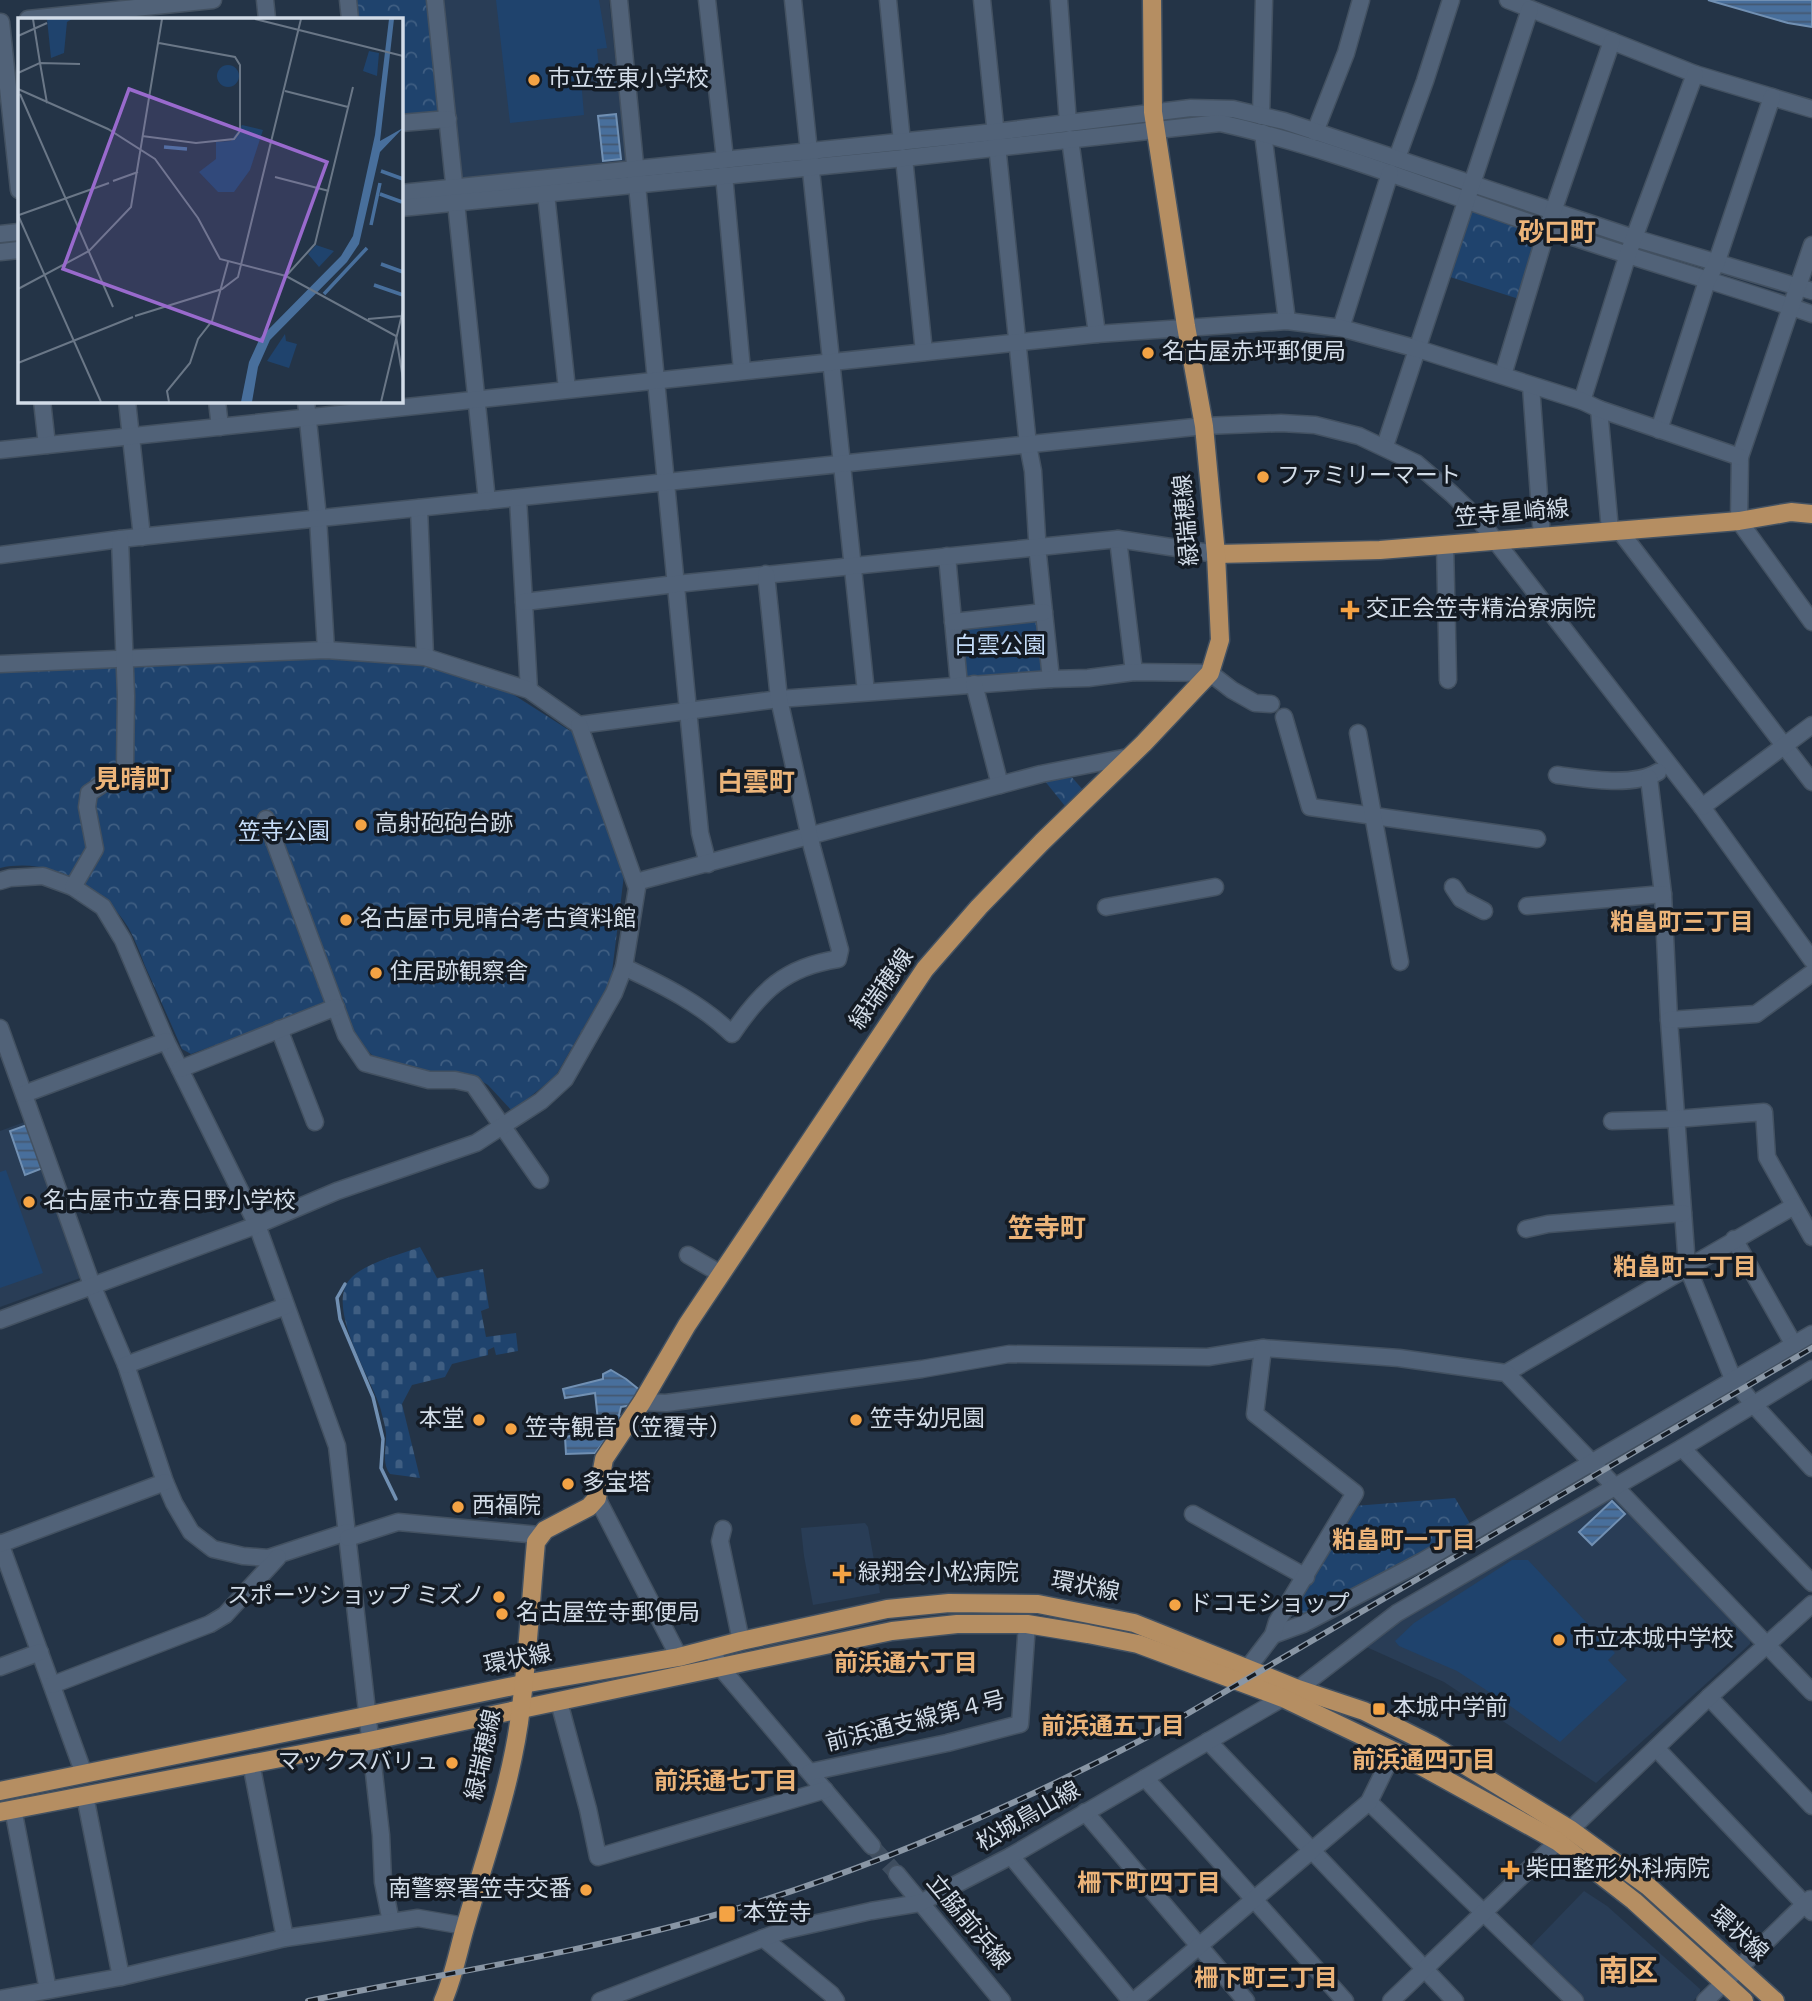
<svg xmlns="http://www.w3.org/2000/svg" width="1812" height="2001" font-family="Overpass,'Noto Sans JP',sans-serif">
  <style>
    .built { fill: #293d56 }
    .grass { fill: #1f436d }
    .cemetery { fill: url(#cemetery-stones) }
    .park { fill: url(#park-crowns) }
    .water { fill: url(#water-rules); stroke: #7190b3; stroke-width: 2 }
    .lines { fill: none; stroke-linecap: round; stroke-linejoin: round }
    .stream { stroke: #7190b3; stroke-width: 3.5 }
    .minor-tunnel { stroke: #3e4d5f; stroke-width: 16; stroke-dasharray: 16 8; stroke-linecap: butt }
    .minor-casing { stroke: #435161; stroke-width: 19 }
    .major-casing { stroke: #435161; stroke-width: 21 }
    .minor { stroke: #516278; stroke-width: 16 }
    .major { stroke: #b58e62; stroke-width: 18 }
    .rail-casing { stroke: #8996a5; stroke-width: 6 }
    .rail { stroke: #141b24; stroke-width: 3.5; stroke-dasharray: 10; stroke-linecap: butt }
    .poi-dot { fill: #f4a344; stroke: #141b24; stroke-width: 2.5 }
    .labels { text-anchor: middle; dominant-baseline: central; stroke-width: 7; stroke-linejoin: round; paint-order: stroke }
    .poi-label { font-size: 23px; fill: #d2dce8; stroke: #141b24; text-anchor: start }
    .street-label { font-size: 23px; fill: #d2dce8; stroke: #141b24 }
    .park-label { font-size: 23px; fill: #c5dcf8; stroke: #141b24 }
    .neighbourhood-label { font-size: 24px; font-weight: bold; fill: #ecb479; stroke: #141b24 }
    .quarter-label { font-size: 26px; font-weight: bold; fill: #ecb479; stroke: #141b24 }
    .district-label { font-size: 30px; font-weight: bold; fill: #ecb479; stroke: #141b24 }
    .inset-river { fill: none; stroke: #486f9c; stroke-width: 3.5 }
    .inset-road { fill: none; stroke: #6a7787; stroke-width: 2 }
    .view { fill: #996acd; fill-opacity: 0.15; stroke: #996acd; stroke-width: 3.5 }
    .inset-edge { fill: none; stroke: #d2dce8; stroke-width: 3.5 }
  </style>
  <defs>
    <pattern id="cemetery-stones" width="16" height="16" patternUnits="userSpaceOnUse" patternTransform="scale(1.75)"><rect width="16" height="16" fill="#1f436d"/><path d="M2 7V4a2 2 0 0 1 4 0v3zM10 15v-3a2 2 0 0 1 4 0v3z" fill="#3f5e82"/></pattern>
    <pattern id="park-crowns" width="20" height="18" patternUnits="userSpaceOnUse" patternTransform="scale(1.75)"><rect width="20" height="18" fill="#1f436d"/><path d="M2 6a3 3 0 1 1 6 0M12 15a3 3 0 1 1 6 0" fill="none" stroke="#3f5e82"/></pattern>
    <pattern id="water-rules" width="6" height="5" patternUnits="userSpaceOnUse" patternTransform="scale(1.75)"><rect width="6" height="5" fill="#486f9c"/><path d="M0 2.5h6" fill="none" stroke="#445871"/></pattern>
  </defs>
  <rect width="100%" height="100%" fill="#243447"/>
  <g class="built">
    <polygon points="444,0 609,0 626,161 623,164 464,180 461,178"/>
    <polygon points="30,1120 83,1277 0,1307 0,1131"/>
    <polygon points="1610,1494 1616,1496 1750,1636 1750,1644 1596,1783 1444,1682 1362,1645 1407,1613"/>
    <polygon points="865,1523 868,1527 880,1593 813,1605 804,1556 801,1528"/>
    <polygon points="1584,1891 1607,1906 1700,1989 1700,1994 1693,2001 1581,2001 1528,1949"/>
  </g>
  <g class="grass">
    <polygon points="496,0 599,0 607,48 597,49 600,77 581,79 584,115 510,123"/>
    <polygon points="6,1170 43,1273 0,1288 0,1172"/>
    <polygon points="1512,1560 1528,1560 1615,1653 1608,1660 1627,1680 1560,1742 1509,1705 1457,1671 1399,1646 1395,1641 1414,1623"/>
  </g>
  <path class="cemetery" d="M420 1247 437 1278 483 1269 489 1308 481 1311 486 1337 516 1333 518 1351 496 1355 494 1347 488 1350V1355L452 1364 445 1377 412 1385 402 1404 420 1478 390 1474C381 1463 387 1446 386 1433 385 1424 382 1415 380 1407 370 1375 323 1304 352 1277 366 1263 401 1254 420 1247Z"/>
  <g class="park">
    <polygon points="355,0 427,0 440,115 401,119 401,19 358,19"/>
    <polygon points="1471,208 1540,232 1519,299 1450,277"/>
    <polygon points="1039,615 1045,671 961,679 956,623"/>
    <path d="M326 656 384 660 445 670 514 695 575 734 624 875 611 980 555 1077 512 1111 488 1085 475 1077 387 1066 371 1054 354 1037 338 1000 191 1054 182 1049C170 1022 158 994 145 966 140 953 135 939 128 927 102 885 49 857 0 868V669Z"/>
    <polygon points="1070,775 1083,790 1065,806 1044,780"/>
    <polygon points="1455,1498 1472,1527 1316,1610 1304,1614 1294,1606 1354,1506"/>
  </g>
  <g class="water">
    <polygon points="1708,0 1812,0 1812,27 1788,23"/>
    <polygon points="616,114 621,159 603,161 598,116"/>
    <polygon points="27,1125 43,1168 25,1175 10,1131"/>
    <polygon points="611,1370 626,1379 642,1392 632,1405 621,1407 619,1415 622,1419 595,1453 566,1454 565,1437 599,1430 595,1393 565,1398 563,1389 603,1379 603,1374"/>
    <polygon points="1612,1501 1625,1514 1592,1545 1579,1532"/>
  </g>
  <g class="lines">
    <polyline class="stream" points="345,1284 337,1298 340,1319 373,1397 383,1439 381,1468 396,1499"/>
    <polyline class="minor-tunnel" points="872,1846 897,1874"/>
    <defs>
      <g id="minor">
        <polyline points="265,0 267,19"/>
        <polyline points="348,0 350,19"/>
        <polyline points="435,0 487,501"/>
        <polyline points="619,0 700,833 708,864"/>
        <polyline points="707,0 725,159"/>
        <polyline points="793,0 866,692"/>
        <polyline points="888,0 902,142"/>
        <polyline points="982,0 1028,445 1033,471 1038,555 1051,679"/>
        <polyline points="1059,0 1068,123"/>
        <polyline points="1508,0 1695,74 1812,109"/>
        <polyline points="28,19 213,0"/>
        <polyline points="1,22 19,190"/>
        <polyline points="1261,116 1264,0"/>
        <polyline points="401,123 448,119"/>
        <polyline points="1315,132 1346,53 1361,0"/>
        <polyline points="1263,133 1287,321"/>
        <polyline points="1070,139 1097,334"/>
        <polyline points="904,158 924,352"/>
        <polyline points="1397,158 1425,81 1451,0"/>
        <polyline points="724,175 742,370"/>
        <polyline points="401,193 995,132 1191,108 1233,109 1284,121 1634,238 1812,291"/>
        <polyline points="546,194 567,389"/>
        <path d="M401 208 904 158 1220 123C1333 148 1440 193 1549 229 1636 259 1725 284 1812 314"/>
        <polyline points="0,234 19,232"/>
        <polyline points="1812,245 1740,457 1739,521 1812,622"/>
        <polyline points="0,252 19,250"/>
        <polyline points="1341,328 1390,173"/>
        <polyline points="1503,375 1547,229 1612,41"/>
        <polyline points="1531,386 1542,537"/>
        <polyline points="42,401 47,445"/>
        <polyline points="127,401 142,537"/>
        <polyline points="217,401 220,427"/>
        <polyline points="306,401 318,518 326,650"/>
        <polyline points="1582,401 1628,254 1695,74"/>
        <polyline points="1599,409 1610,530"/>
        <polyline points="1659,430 1707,281 1716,264 1772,97"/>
        <polyline points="1385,446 1530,9"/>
        <polyline points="0,450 1097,334 1287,321 1341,328 1418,349 1582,401 1599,409 1740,457"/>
        <polyline points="518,498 529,690"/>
        <polyline points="419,508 425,657"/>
        <polyline points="1619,530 1812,782"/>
        <polyline points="1118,539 1134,672"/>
        <polyline points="1445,545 1448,680"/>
        <polyline points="0,555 120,539 1204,426 1281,423 1315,425 1359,436 1416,463 1452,494 1480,521 1702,807 1812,960"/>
        <polyline points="947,556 959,685"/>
        <polyline points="524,602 676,584 1118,539 1216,554"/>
        <polyline points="953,622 1044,612"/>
        <polyline points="0,664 326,650 425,657 529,690 579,725 779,699 1051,679 1088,678 1134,672 1210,673 1232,690 1255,703 1271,704"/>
        <polyline points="974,684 1000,785"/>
        <polyline points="1284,717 1310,807 1537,839"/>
        <polyline points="1358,733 1400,962"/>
        <path d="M1557 775C1585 779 1633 787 1658 772"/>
        <polyline points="1649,778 1663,894 1669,1020 1687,1266 1733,1379 1754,1405 1812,1468"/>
        <polyline points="1702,807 1812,725"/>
        <polyline points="266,819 346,1035 365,1063 429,1080 455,1080 473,1084 540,1180"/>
        <polyline points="0,881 10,878 43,876 73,887 103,907 123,940 166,1041 257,1225 337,1446 381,1835 383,1882 391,1922"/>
        <polyline points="636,882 1041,774 1128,757"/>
        <polyline points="73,887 95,849 87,807 89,793 125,769 126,696 120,539"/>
        <polyline points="1453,887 1461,899 1484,911"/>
        <polyline points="1527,906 1663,894"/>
        <polyline points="1106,907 1215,887"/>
        <path d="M624 967C663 985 701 1004 732 1034 761 991 785 967 838 959L840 950 812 847 779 699 766 574"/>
        <polyline points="1669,1020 1756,1014 1812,973"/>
        <polyline points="0,1028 92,1285 126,1365 165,1482 174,1503 191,1532 213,1549 243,1556 268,1558 347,1532"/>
        <polyline points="279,1029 315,1122"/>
        <polyline points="180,1069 336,1007"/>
        <polyline points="24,1094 166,1041"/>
        <polyline points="1612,1121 1676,1119 1764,1112 1767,1157 1812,1237"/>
        <polyline points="1526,1229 1548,1224 1683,1213"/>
        <polyline points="1734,1239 1794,1345"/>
        <polyline points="688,1255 721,1274"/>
        <polyline points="0,1320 257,1225 337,1191 476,1143 541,1101 565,1079 614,993 624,967 637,888 579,725"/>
        <polyline points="126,1365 286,1306"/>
        <polyline points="1506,1373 1794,1206"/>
        <polyline points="642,1402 666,1403 922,1369 1009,1354 1208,1357 1263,1348 1399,1358 1506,1373 1812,1692"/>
        <polyline points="1682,1448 1812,1583"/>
        <polyline points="597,1498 679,1657"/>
        <polyline points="1193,1514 1306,1577"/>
        <polyline points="723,1529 720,1541 741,1641"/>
        <polyline points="348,1538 398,1522 539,1535"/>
        <polyline points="0,1543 84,1774"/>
        <polyline points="0,1544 165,1482"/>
        <polyline points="1273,1635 1303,1624 1423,1561 1812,1334"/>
        <polyline points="711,1649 721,1668 872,1846"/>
        <polyline points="0,1667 40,1652"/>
        <polyline points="1247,1669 1273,1635 1277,1622 1355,1493 1255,1414 1263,1348"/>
        <polyline points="52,1685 210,1624 225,1615 278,1557"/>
        <polyline points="1709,1697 1812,1806"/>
        <polyline points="559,1702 588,1809 598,1857 825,1790"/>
        <polyline points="1208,1741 1455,2001"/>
        <polyline points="1656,1748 1812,1912"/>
        <polyline points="251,1763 285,1938"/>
        <polyline points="810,1772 947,1743 1020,1724 1027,1624"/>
        <polyline points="1145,1778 1345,2001"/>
        <polyline points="85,1796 121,1977"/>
        <polyline points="1369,1802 1575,2001"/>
        <polyline points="13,1809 48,1990"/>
        <polyline points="1085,1812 1246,2001"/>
        <polyline points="1011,1856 1131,2001"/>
        <polyline points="897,1874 1002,2001"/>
        <polyline points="763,1938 831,1994 836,2001"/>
        <polyline points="0,1999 121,1977 285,1938 320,1933 418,1918 465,1926"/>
        <polyline points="600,2001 782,1931 871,1911 920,1903 1011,1856 1298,1689 1397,1613 1682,1448 1812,1369"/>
        <polyline points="1134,2001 1369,1802 1394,1751"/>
        <polyline points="1391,2001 1709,1697 1812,1604"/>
        <polyline points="1705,2001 1810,1899"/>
      </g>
      <g id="major">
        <polyline points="1216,554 1380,550 1739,521 1791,512 1812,514"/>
        <polyline points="0,1791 523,1684 679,1657 741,1641 887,1609 949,1603 1038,1604 1134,1623 1298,1689 1364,1711 1432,1745 1571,1830 1649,1887 1775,2001"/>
        <polyline points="0,1812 369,1741 892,1631 957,1624 1027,1624 1088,1634 1138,1644 1283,1698 1394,1751 1557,1841 1634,1901 1744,2001"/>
        <path d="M443 2001C454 1976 458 1951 466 1924 486 1854 513 1780 521 1707 528 1653 531 1597 536 1542L545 1530 589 1507 597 1498 604 1459 642 1402 687 1325 925 969 979 907 1042 842 1144 743 1210 673 1220 640 1216 554 1204 426 1186 326 1153 112 1152 0"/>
      </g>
    </defs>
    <use href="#minor" class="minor-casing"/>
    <use href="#major" class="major-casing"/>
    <use href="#minor" class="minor"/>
    <use href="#major" class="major"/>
    <defs>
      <path id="rail" d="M308 2001C446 1973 587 1952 722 1913 872 1869 1013 1807 1151 1735L1812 1348"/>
    </defs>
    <use href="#rail" class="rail-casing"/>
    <use href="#rail" class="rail"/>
  </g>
  <g class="poi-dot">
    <circle cx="534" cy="80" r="7"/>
    <circle cx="1148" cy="353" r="7"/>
    <circle cx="1263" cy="477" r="7"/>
    <path d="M1346.5 599.5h7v7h7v7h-7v7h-7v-7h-7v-7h7z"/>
    <circle cx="361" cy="825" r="7"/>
    <circle cx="346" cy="920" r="7"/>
    <circle cx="376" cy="973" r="7"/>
    <circle cx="29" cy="1202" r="7"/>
    <circle cx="479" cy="1420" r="7"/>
    <circle cx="856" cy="1420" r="7"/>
    <circle cx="511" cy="1429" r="7"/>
    <circle cx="568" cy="1484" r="7"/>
    <circle cx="458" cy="1507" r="7"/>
    <path d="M838.5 1563.5h7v7h7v7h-7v7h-7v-7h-7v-7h7z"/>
    <circle cx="499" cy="1597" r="7"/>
    <circle cx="1175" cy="1605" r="7"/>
    <circle cx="502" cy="1614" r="7"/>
    <circle cx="1559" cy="1640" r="7"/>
    <rect x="1372" y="1702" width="14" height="14" rx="3.5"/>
    <circle cx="452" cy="1763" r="7"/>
    <path d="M1506.5 1859.5h7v7h7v7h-7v7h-7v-7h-7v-7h7z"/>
    <circle cx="586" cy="1890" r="7"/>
    <rect x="718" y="1905" width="18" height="18" rx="3.5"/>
  </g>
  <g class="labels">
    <g class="poi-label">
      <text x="548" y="80">市立笠東小学校</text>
      <text x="1162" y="353">名古屋赤坪郵便局</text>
      <text x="1277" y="477">ファミリーマート</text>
      <text x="1366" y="610">交正会笠寺精治寮病院</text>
      <text x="375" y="825">高射砲砲台跡</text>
      <text x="360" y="920">名古屋市見晴台考古資料館</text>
      <text x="390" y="973">住居跡観察舎</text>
      <text x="43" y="1202">名古屋市立春日野小学校</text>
      <text x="465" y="1420" text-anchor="end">本堂</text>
      <text x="870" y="1420">笠寺幼児園</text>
      <text x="525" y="1429">笠寺観音（笠覆寺）</text>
      <text x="582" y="1484">多宝塔</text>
      <text x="472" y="1507">西福院</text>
      <text x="858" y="1574">緑翔会小松病院</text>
      <text x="485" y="1597" text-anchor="end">スポーツショップ ミズノ</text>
      <text x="1189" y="1605">ドコモショップ</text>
      <text x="516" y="1614">名古屋笠寺郵便局</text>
      <text x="1573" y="1640">市立本城中学校</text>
      <text x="1393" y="1709">本城中学前</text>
      <text x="438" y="1763" text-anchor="end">マックスバリュ</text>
      <text x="1526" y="1870">柴田整形外科病院</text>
      <text x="572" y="1890" text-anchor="end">南警察署笠寺交番</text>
      <text x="743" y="1914">本笠寺</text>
    </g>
    <g class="street-label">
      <text transform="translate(1512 515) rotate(-5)">笠寺星崎線</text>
      <text transform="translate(1188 520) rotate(-95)">緑瑞穂線</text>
      <text transform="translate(883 990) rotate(-55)">緑瑞穂線</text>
      <text transform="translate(1085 1588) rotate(11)">環状線</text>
      <text transform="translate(518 1661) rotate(-11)">環状線</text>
      <text transform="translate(916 1723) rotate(-14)">前浜通支線第４号</text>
      <text transform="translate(485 1755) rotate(-78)">緑瑞穂線</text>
      <text transform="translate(1029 1818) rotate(-30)">松城鳥山線</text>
      <text transform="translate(967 1923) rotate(50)">立脇前浜線</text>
      <text transform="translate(1738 1935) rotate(42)">環状線</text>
    </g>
    <g class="park-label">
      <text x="1000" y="647">白雲公園</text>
      <text x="284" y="833">笠寺公園</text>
    </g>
    <g class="neighbourhood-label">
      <text x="1682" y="924">粕畠町三丁目</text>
      <text x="1685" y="1269">粕畠町二丁目</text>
      <text x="1404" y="1542">粕畠町一丁目</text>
      <text x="906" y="1665">前浜通六丁目</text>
      <text x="1113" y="1728">前浜通五丁目</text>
      <text x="1424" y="1762">前浜通四丁目</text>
      <text x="726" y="1783">前浜通七丁目</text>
      <text x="1149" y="1885">柵下町四丁目</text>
      <text x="1266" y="1980">柵下町三丁目</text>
    </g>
    <g class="quarter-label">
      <text x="1557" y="234">砂口町</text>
      <text x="133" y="781">見晴町</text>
      <text x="756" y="784">白雲町</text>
      <text x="1047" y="1230">笠寺町</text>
    </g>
    <g class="district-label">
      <text x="1628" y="1973">南区</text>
    </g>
  </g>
  <g transform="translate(18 18)">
    <rect width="385" height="385" fill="#243447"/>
    <path d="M199 58a11 11 0 1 1 22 0a11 11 0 1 1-22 0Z" fill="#1f436d"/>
    <path d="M29 1H54L49 4 46 35 33 40ZM351 33 361 35 359 58 345 53ZM224 107 245 112 232 152 216 174H200L181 154 198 141V124L213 123ZM298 227 316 233 301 249 290 236ZM267 316 268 323 279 326 271 350 249 343Z" fill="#1f436d"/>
    <path d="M371 1H376L362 123 385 110 362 134 341 226 329 244 252 322 240 349 234 384H223L231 344 242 320 323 238 335 218 357 117Z" fill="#486f9c"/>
    <path class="inset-river" d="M146 129 169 131M363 153 385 161M362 176 384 184M353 207 362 165M363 246 385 254M356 267 385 277M306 276 349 230"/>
    <path class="inset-road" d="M237 1 385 38M0 18 29 5M0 55 22 45 15 1M0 71 90 111 137 141 180 200 202 241 268 258 378 318 385 361M267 73 330 89M2 76 95 289M29 85 22 45 62 46M124 118 178 125 216 121 222 113V47L217 39 141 25M257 159 311 173M95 163 120 154M0 197 83 384M1 197 91 165M268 258 297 226 335 69M0 271 71 233 113 189 144 1M117 298 204 271 220 259 283 1M350 301 384 298M0 345 115 299M151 384 149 373 172 345 180 321 194 303 210 244M363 384 385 292"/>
    <path class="view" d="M111 71 309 144 244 323 45 251Z"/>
    <rect width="385" height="385" class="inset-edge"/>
  </g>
</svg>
